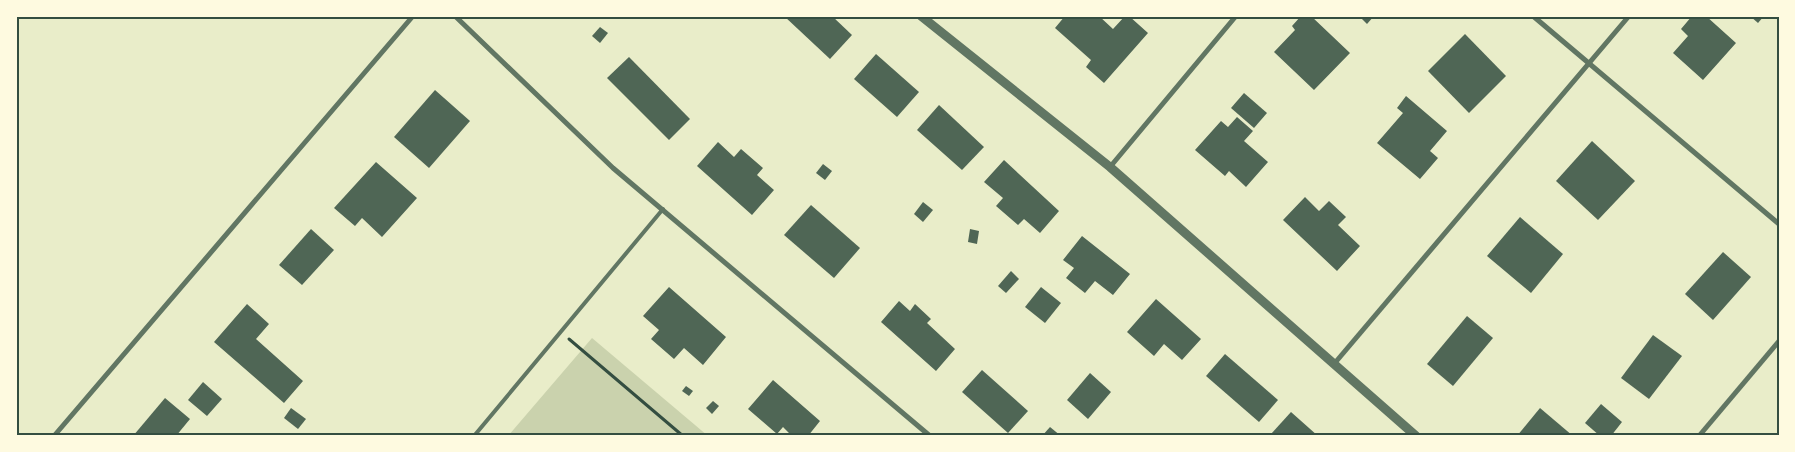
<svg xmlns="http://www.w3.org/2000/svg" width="1795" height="452" font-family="'Space Grotesk',sans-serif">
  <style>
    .green { fill: #cad2ad }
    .building { fill: #4f6655 }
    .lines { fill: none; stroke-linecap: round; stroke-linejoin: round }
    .path { stroke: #344e41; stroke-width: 3 }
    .service { stroke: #617663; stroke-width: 4 }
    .minor { stroke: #617663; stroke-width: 5 }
    .tertiary { stroke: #617663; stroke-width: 9 }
    .neatline { fill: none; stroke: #344e41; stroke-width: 2 }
  </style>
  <rect width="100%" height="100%" fill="#e9edc9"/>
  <polygon class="green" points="592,338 708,436 508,436"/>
  <g class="building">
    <polygon points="784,16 832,16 852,35 830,59"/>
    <polygon points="1065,16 1099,16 1113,29 1125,16 1129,16 1148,33 1104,83 1086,67 1091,60 1055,28"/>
    <polygon points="1301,16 1311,16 1350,53 1314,90 1274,52 1295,30 1292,26"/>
    <polygon points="1359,16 1374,16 1367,24"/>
    <polygon points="1692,16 1706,16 1736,43 1703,80 1673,53 1688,36 1681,29"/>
    <polygon points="1750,16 1764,16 1758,23"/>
    <polygon points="600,27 608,33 600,43 592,36"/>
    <polygon points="1465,34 1506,76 1469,113 1428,71"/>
    <polygon points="876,54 919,92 897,117 854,79"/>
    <polygon points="629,57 690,119 669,140 607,78"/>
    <polygon points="435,90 470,121 429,168 394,137"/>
    <polygon points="1244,93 1267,113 1254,128 1231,108"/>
    <polygon points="1406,96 1447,131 1430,151 1438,158 1420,179 1377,143 1403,113 1397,108"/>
    <polygon points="939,105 984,147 962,170 917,130"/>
    <polygon points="1237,117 1253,131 1244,141 1268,162 1246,187 1229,171 1225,176 1195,150 1221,121 1228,127"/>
    <polygon points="1592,141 1635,181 1598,220 1556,181"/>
    <polygon points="718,142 734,157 741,149 763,168 757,175 774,190 752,215 697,166"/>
    <polygon points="1004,160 1059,211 1040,233 1024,219 1018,225 996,206 1003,198 984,182"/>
    <polygon points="376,162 417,198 382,237 362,218 355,226 334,208"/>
    <polygon points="823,164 832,171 825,180 816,173"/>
    <polygon points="1305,197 1319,211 1329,201 1346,217 1338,225 1360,246 1337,271 1283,220"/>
    <polygon points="923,202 933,210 923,222 914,214"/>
    <polygon points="811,205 860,248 834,278 784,235"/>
    <polygon points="1520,217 1563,254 1531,293 1487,256"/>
    <polygon points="311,229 334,250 302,285 279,265"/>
    <polygon points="970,229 979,231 977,244 968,242"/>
    <polygon points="1082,236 1130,274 1113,295 1095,281 1085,293 1066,278 1074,268 1063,260"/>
    <polygon points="1723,252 1751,277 1713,320 1685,294"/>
    <polygon points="1011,271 1019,279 1006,293 998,286"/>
    <polygon points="669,287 726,337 703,365 684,348 674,359 651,339 659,330 643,316"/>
    <polygon points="1041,287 1061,303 1045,323 1025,307"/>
    <polygon points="1156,299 1201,339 1182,360 1164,344 1154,356 1127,332"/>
    <polygon points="899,301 910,311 915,304 931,319 927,323 955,349 936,371 881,322"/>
    <polygon points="247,304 269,324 256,339 303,381 284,403 214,342"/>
    <polygon points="1467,316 1493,338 1453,386 1427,364"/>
    <polygon points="1653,335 1682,356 1649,399 1621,378"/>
    <polygon points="1225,354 1278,400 1259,422 1206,376"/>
    <polygon points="982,370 1028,411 1008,433 962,392"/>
    <polygon points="1090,373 1111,392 1088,419 1067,400"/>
    <polygon points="773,380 820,421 808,436 792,436 783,427 777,434 748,409"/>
    <polygon points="203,382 222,399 207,416 188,400"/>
    <polygon points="686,386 693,391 689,396 682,391"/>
    <polygon points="165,398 190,419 176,436 133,436"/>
    <polygon points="713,401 719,406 712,414 706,408"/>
    <polygon points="1601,404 1622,422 1611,436 1600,436 1585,423"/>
    <polygon points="291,408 306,419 298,429 284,418"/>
    <polygon points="1540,408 1573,436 1517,436"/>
    <polygon points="1291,412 1318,436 1273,436 1271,434"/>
    <polygon points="1050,427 1061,436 1042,436"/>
  </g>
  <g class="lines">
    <polyline class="path" points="569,339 683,436"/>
    <polyline class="service" points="474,436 663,209"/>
    <g class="minor">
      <polyline points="455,16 613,168 930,436"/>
      <polyline points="1533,16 1779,224"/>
      <polyline points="1110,167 1236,16"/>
      <polyline points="1334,364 1629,16"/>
      <polyline points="54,436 413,16"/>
      <polyline points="1699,436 1779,341"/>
    </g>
    <polyline class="tertiary" points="921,16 1110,167 1416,436"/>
  </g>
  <rect width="1795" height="452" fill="none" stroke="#fefae0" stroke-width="35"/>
  <rect x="18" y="18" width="1760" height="416" class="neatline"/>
</svg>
